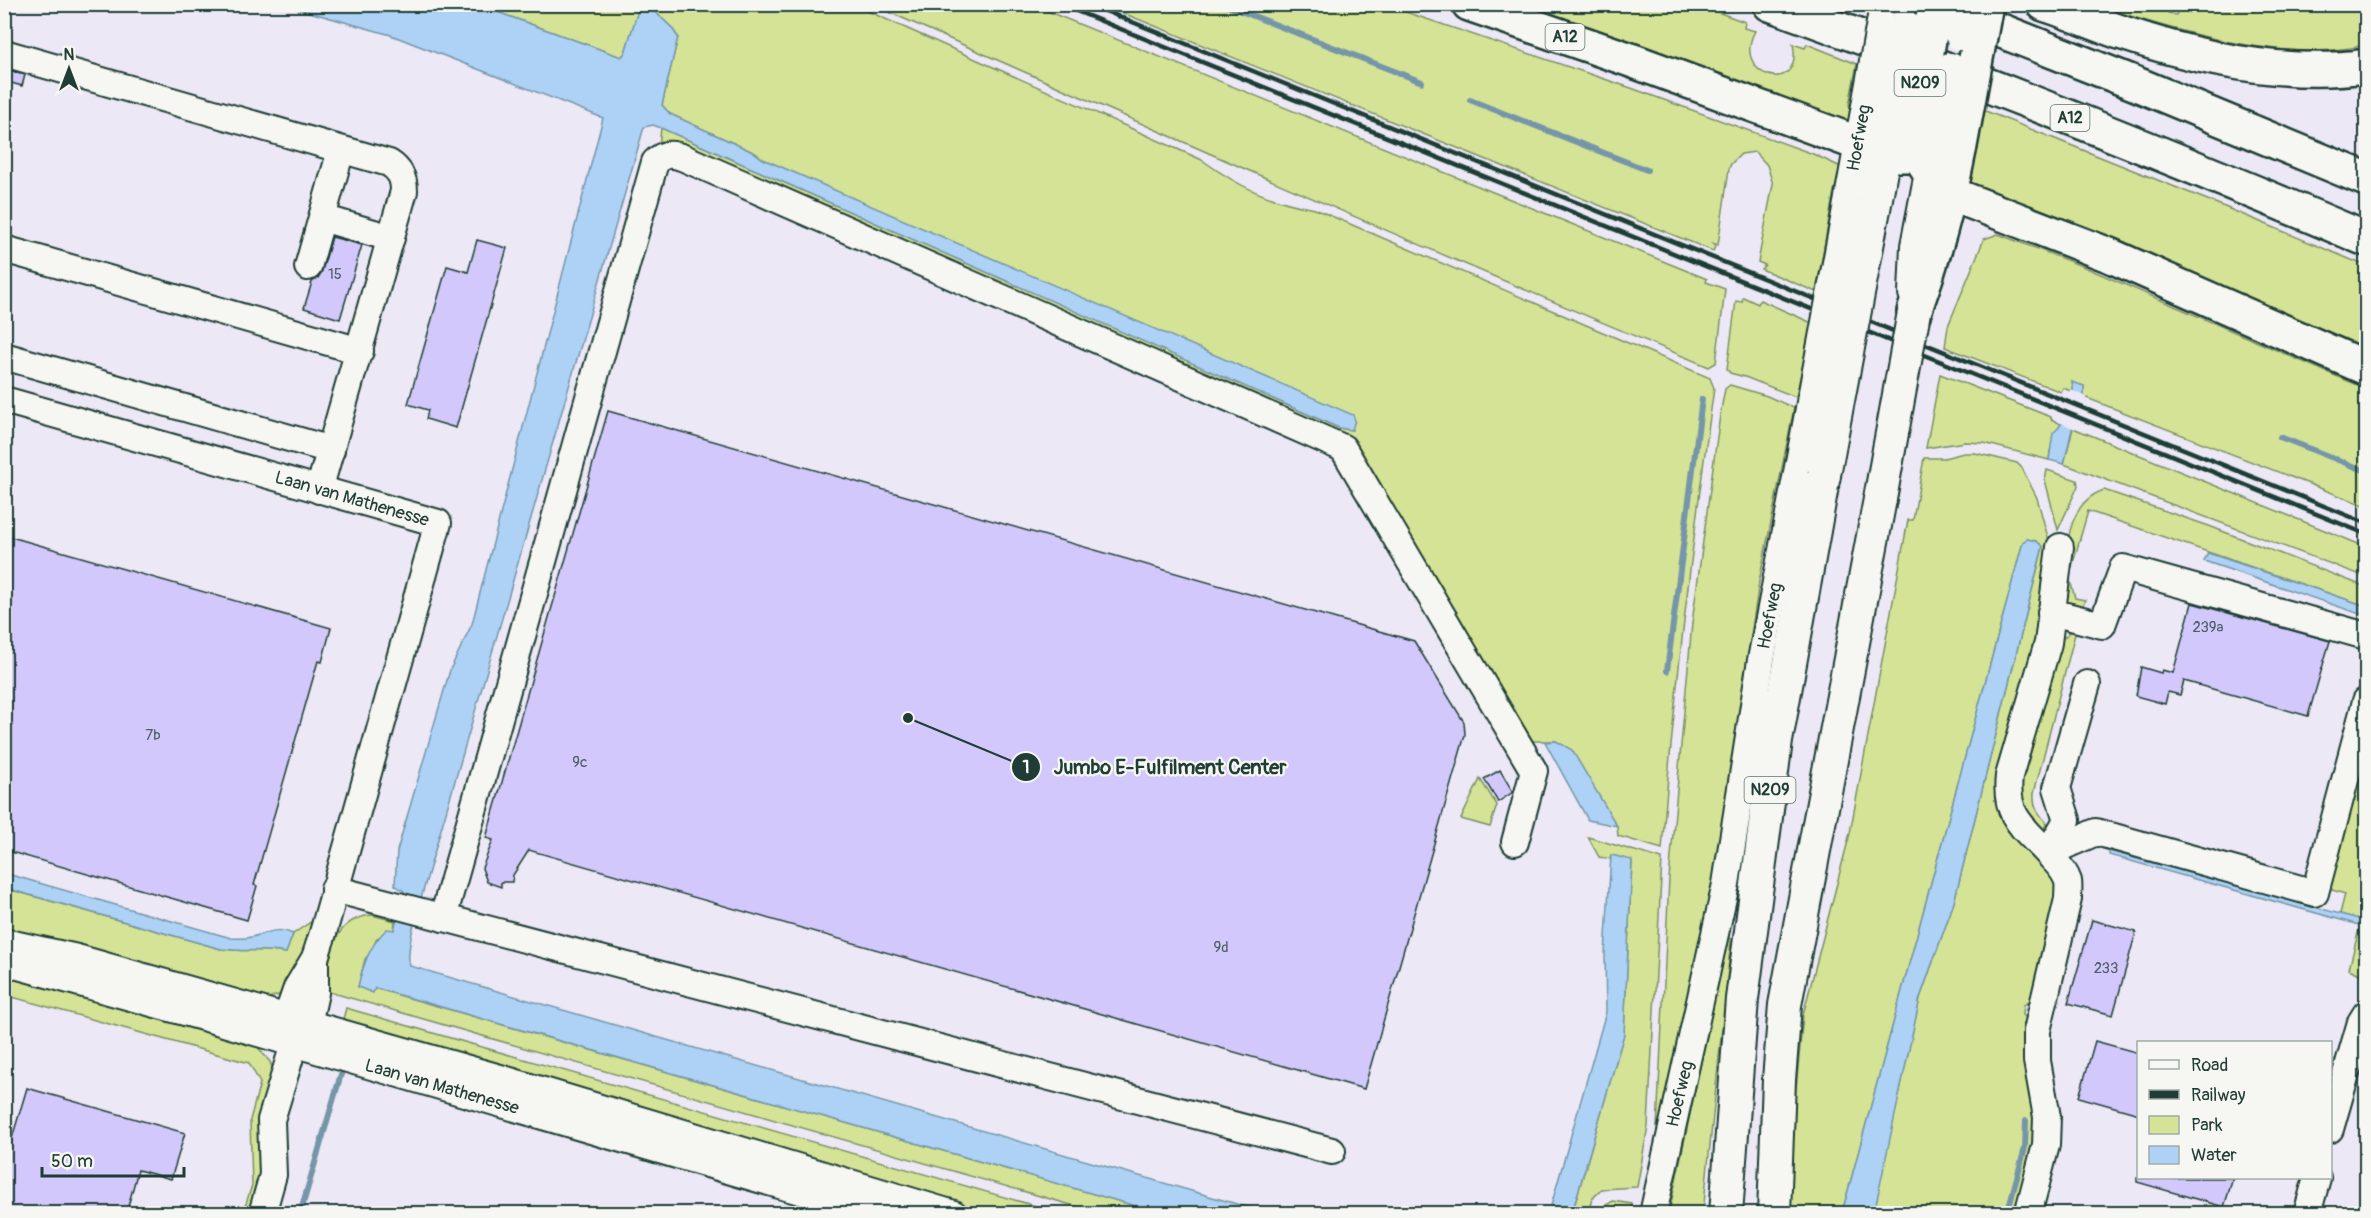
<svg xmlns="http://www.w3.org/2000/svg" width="2371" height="1218" font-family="Pangolin,sans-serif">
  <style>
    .green { fill: #d5e396; stroke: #7a9065; stroke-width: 1.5 }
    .water { fill: #add2f6; stroke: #7496a8; stroke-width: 1.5 }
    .pier { fill: #ece8f5 }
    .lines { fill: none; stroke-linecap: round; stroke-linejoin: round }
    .stream { stroke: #7496a8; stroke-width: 6 }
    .building { fill: #d3c8fb; stroke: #1f3d34; stroke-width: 1.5 }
    .minor-casing { stroke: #1f3d34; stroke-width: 30 }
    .major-casing { stroke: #1f3d34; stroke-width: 36 }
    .highway-casing { stroke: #1f3d34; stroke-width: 38 }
    .minor { stroke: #f6f6f2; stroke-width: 26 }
    .major { stroke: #f6f6f2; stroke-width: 32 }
    .highway { stroke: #f6f6f2; stroke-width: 33 }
    .rail { stroke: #1f3d34; stroke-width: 4.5 }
    .minor-bridge-casing { stroke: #1f3d34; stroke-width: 30; stroke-linecap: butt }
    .major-bridge-casing { stroke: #1f3d34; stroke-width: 36; stroke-linecap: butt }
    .highway-bridge-casing { stroke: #1f3d34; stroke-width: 38; stroke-linecap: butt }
    .minor-bridge { stroke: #f6f6f2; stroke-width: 26 }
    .major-bridge { stroke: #f6f6f2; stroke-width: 32 }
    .highway-bridge { stroke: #f6f6f2; stroke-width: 33 }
    .labels { text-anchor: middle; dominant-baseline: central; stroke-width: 4.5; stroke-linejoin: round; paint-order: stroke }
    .number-label { font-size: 15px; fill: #4c6066 }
    .shield { fill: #f6f6f2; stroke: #60746d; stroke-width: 1.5 }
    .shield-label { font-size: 16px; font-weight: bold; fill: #1f3d34 }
    .street-label { font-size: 18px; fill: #1f3d34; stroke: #f6f6f2 }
    .leader { fill: none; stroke: #1f3d34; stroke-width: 2 }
    .callout-dot { fill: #1f3d34; stroke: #f6f6f2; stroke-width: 2 }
    .mark-label { font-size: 18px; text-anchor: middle; font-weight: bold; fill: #fff }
    .callout-label { font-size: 20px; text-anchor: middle; font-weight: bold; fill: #1f3d34; stroke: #f6f6f2; stroke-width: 4.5; stroke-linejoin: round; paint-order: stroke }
  </style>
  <rect width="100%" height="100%" fill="#ece8f5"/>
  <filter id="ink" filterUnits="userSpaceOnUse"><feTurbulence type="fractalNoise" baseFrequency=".0167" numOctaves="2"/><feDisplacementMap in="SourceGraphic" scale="12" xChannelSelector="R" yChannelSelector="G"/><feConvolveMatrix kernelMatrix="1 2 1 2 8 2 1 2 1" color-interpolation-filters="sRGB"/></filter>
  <g filter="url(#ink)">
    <g class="green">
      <path d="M478 5H854L1202 160C1241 188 1267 200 1315 209L1710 378 1714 388C1692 542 1674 695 1662 849L1618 836 1617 826 1556 741H1532L1347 440 659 146 661 128 1339 428 1352 430 763 159 755 153 670 114 662 105 678 37 671 27 650 7 639 8 625 53 621 57Z"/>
      <path d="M873 5H1032L1707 279 1706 282 1725 289 1716 363 1709 367C1429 251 1151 128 873 5Z"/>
      <polygon points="1103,5 1385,5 1631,88 1813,154 1843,168 1834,191 1816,292 1761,269 1765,265 1758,262 1773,184 1767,165 1755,152 1741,154 1731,164 1729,169 1718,245 1712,243 1715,247 1713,251"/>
      <path d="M1517 5H1698L1745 22 1744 28 1755 31C1730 77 1804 98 1793 44L1805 48 1807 44 1857 64 1849 105 1852 106 1848 124Z"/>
      <path d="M2092 5H2169L2168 13 2176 15 2182 5H2366V45C2278 65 2176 29 2092 5Z"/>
      <polygon points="1978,108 2215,203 2366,266 2366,356 1961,186"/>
      <polygon points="1998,234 2082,266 2366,389 2366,506 2084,397 2084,386 2072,383 2074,392 2063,388 2061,392 1945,347 1948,326 1984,239"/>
      <polygon points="1743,297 1758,304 1760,300 1812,323 1796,397 1745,377 1730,373 1727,369 1736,301 1742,302"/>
      <polygon points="1940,374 2051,417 2051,419 2061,424 2050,451 2049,460 1984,443 1965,442 1926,448"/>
      <polygon points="1730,385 1767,396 1794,408 1759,582 1715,879 1656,1149 1669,879 1692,623 1720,415 1725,389"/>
      <polygon points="2073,428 2366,547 2366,577 2064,464"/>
      <polygon points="1964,453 1975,453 2017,463 2022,468 2037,498 2051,548 2037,642 2000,775 2053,870 2059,896 2033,1000 2024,1005 2023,1015 2027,1019 2038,1132 2019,1213 1873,1213 1920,998 1954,902 2043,547 2036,541 2027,539 2023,542 1842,1213 1790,1214 1795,1099 1803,1015 1850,833 1908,520 1913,520 1924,458 1944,458"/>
      <polygon points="2047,470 2077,480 2078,486 2058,530 2045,480"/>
      <path d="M2104 490 2209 526 2366 587V606L2088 511 2069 577 2075 598 2085 600 2082 607 2065 604C2066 566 2060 505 2104 490Z"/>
      <path d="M2077 626 2034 793C2033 807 2038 813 2047 823L2042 831 2023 812 2017 785 2061 640Z"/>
      <polygon points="2366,754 2366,921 2340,914 2345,894 2332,890 2330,884"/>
      <polygon points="1480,779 1497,805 1490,827 1461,819"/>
      <polygon points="1588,837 1662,859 1648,1126 1637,1187 1602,1189 1592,1199 1588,1213 1572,1214 1624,1034 1632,861 1611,855 1610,859 1599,857"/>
      <path d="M4 888 221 949C243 952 265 949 286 953L293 934 318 917 315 930 287 989 279 995 264 999 5 934Z"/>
      <path d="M372 915 395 921 394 930 377 938 371 952 365 959 358 987 373 992 374 988 1160 1213H1099L326 991C329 957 331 919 372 915Z"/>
      <polygon points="2360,925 2366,927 2366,971 2362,975 2349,969"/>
      <polygon points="1728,936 1731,940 1703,1213 1669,1213"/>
      <polygon points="4,969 256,1045 270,1062 274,1072 257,1213 243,1213 252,1185 250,1120 260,1083 249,1063 5,995"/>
      <polygon points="346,1008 1060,1213 978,1213 343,1019"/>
      <polygon points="1613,1201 1632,1204 1631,1213 1602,1213 1603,1207"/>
    </g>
    <g class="water">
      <path d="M284 5H478L621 57 625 53 639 7H650L671 27 678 37 662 105 670 114 755 153 763 159 1353 415 1355 420 1352 430 1339 428 661 128 653 125 644 127 422 895C417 910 405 953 410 966L1268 1213H1160L375 988 373 993 358 987C363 965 370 944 387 929L394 930 404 891 395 885 397 851 450 670 472 624 603 118 391 35Z"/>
      <path d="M2072 382 2084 386V397L2073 425 2064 464 2049 460 2053 433C2065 424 2077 395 2072 382Z"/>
      <polygon points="2027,539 2036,541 2043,546 1954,902 1920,998 1876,1204 1873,1213 1842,1213 2023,542"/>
      <polygon points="2208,553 2366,606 2366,616 2204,561"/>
      <polygon points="1556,741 1572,750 1617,826 1588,820 1545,742"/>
      <polygon points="2109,851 2366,921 2366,927 2109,855"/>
      <polygon points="1611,855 1632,860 1624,1034 1572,1213 1549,1213 1606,1012 1605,954"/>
      <path d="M4 873 231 938C238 938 244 939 251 937 266 934 277 926 293 934L286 953C265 949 243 952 221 949L5 888Z"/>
    </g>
    <polygon class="pier" points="2071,390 2087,397 2075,423 2075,429 2059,422"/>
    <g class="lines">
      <g class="stream">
        <polyline points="1223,4 1422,82"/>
        <polyline points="1470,100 1647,170"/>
        <polyline points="2280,437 2366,471"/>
        <polyline points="1667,671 1702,399"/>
        <polyline points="300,1214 341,1074"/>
        <polyline points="2007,1214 2025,1148 2026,1121"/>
      </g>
    </g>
    <g class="building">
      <polygon points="4,69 25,75 22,86 4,81"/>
      <polygon points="332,237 362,245 340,319 304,308 312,282 318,278 322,271"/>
      <polygon points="477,240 507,248 456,428 426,419 428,410 408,404 447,266 468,272"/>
      <polygon points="608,411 1414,641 1464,722 1465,735 1364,1089 529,850 513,875 512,882 501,882 501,887 487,882 482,868 493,840 486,838"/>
      <polygon points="4,535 331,628 322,662 318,661 254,885 257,886 247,920 4,850"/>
      <polygon points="2192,603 2330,641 2308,716 2184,681 2180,695 2168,692 2165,704 2136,696 2141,667 2161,673 2162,670 2173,673"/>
      <polygon points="1500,770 1513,792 1498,802 1484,779"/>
      <polygon points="2092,920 2136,932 2113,1015 2068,1003"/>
      <polygon points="2095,1041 2139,1053 2139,1114 2079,1097"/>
      <polygon points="27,1088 185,1133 171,1179 138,1170 126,1214 4,1214 4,1165"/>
      <polygon points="2137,1178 2233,1178 2224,1207 2137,1182"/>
    </g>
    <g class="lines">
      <defs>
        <g id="minor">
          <path d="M4 53 389 163C400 170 404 178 404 191L319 490"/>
          <polyline points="1848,198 1864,111"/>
          <polyline points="322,218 391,238"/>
          <polyline points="4,249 360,351"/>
          <polyline points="308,267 341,150"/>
          <polyline points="4,356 331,450"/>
          <polyline points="4,400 438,523 323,933 315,958 297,988 287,1017"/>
          <polyline points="2051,612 2102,625 2123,568 2366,636"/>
          <polyline points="2048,853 2096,832 2315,893 2366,701"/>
          <polyline points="2048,853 2067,820 2057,788 2087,684"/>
          <polyline points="334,889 1332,1151"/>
          <path d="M443 918 655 162C664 153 672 153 684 158L1343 448 1534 771 1515 842"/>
          <polyline points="4,942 77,958 500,1078 954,1214"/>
          <polyline points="4,962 217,1021 879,1214"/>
          <polyline points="2330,1129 2361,1022 2366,1014"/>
          <polyline points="262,1214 273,1175 271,1120 294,1044 308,1024 315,993 315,958"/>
          <polyline points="1653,1214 1726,884 1761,660 1799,462"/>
          <path d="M2028 1214 2046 1145 2047 1117 2037 1061V1031L2068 899C2068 894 2069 886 2068 881 2065 872 2058 864 2052 858 2027 829 2004 820 2009 776L2048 643 2060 547"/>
          <polyline points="2307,1214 2317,1178"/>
        </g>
        <g id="major">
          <polyline points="1907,28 1912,4"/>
          <polyline points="1874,209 1889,127"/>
          <polyline points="1915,293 1917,246 1935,152"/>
          <polyline points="1726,1214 1742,999 1776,741 1824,475"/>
          <polyline points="1774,1214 1779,1080 1785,1005 1880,499"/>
        </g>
        <g id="highway">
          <polyline points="1469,4 1628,59 1890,155 1909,155 1936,145"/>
          <path d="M1770 4C1971 76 2170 156 2366 239"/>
          <path d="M2044 4C2072 13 2098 25 2126 34 2203 60 2286 77 2366 66"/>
          <polyline points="1956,13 2134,83 2366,179"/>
          <path d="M1914 129C1916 157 1930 177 1951 194L2109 255 2366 368"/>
          <path d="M1914 312C1934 257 1949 203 1960 146"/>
        </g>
      </defs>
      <use href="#minor" class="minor-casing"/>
      <use href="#major" class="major-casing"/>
      <use href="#highway" class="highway-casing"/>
      <use href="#minor" class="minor"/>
      <use href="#major" class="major"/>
      <use href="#highway" class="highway"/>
      <g class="rail">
        <polyline points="1059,4 2366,534"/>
        <polyline points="1088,4 2366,523"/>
      </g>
      <defs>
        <g id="minor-bridge">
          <polyline points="1864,111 1881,17"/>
          <polyline points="1799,462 1848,198"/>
        </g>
        <g id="major-bridge">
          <polyline points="1961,34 1967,4"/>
          <polyline points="1890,121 1907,28"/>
          <polyline points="1938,139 1950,69"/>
          <polyline points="1824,475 1874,209"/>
          <polyline points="1880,499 1914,312"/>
        </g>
        <g id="highway-bridge">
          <polyline points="1914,129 1935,4"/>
          <polyline points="1960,146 1986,4"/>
        </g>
      </defs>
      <use href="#minor-bridge" class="minor-bridge-casing"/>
      <use href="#major-bridge" class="major-bridge-casing"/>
      <use href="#highway-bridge" class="highway-bridge-casing"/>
      <use href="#minor-bridge" class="minor-bridge"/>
      <use href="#major-bridge" class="major-bridge"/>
      <use href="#highway-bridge" class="highway-bridge"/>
    </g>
  </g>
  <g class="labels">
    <g class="number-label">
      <text x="335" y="274">15</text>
      <text x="2208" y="627">239a</text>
      <text x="153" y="735">7b</text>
      <text x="580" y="762">9c</text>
      <text x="1221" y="947">9d</text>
      <text x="2106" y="968">233</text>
    </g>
    <g class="shield">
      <rect x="1545.5" y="24" width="39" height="26" rx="4.5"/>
      <rect x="1894.5" y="70" width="51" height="26" rx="4.5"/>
      <rect x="2050.5" y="105" width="39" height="26" rx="4.5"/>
      <rect x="1744.5" y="777" width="51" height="26" rx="4.5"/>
    </g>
    <g class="shield-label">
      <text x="1565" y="37">A12</text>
      <text x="1920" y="83">N209</text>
      <text x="2070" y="118">A12</text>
      <text x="1770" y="790">N209</text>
    </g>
    <g class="street-label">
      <text transform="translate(1859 138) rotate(-80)">Hoefweg</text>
      <text transform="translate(352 499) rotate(16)">Laan van Mathenesse</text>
      <text transform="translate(1770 616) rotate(-79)">Hoefweg</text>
      <text transform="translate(442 1087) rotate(16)">Laan van Mathenesse</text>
      <text transform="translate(1680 1094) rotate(-77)">Hoefweg</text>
    </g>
  </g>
  <path class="leader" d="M908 718L1026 767"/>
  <g class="callout-dot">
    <circle cx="908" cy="718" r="6"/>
    <circle cx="1026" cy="767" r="15"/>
  </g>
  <g class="mark-label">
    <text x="1026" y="773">1</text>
  </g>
  <g class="callout-label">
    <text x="1170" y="774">Jumbo E-Fulfilment Center</text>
  </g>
  <rect width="2371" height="1218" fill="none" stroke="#f6f6f2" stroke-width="24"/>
  <rect x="12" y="12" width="2347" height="1194" fill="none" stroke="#1f3d34" stroke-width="2" filter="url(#ink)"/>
  <rect x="2137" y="1041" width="195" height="138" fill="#f6f6f2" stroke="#a0aca6" stroke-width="1.5"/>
  <rect x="2149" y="1060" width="30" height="9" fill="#f6f6f2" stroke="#a0aca6" stroke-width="1.5"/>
  <text x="2191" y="1071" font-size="18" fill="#1f3d34">Road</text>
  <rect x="2149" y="1090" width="30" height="9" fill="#1f3d34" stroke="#a0aca6" stroke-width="1.5"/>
  <text x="2191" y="1101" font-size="18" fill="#1f3d34">Railway</text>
  <rect x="2149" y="1116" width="30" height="18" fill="#d5e396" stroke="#a0aca6" stroke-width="1.5"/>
  <text x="2191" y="1131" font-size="18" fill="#1f3d34">Park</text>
  <rect x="2149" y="1146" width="30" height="18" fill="#add2f6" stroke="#a0aca6" stroke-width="1.5"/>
  <text x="2191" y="1161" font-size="18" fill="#1f3d34">Water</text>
  <g transform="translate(69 69)" stroke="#f6f6f2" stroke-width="4.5" paint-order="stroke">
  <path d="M0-4.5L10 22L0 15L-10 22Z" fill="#1f3d34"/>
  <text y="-9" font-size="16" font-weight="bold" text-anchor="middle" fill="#1f3d34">N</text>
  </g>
  <path d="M42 1167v9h142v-9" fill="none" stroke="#1f3d34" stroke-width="3"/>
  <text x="51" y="1167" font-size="18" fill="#1f3d34" stroke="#f6f6f2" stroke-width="4.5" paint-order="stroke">50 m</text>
</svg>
